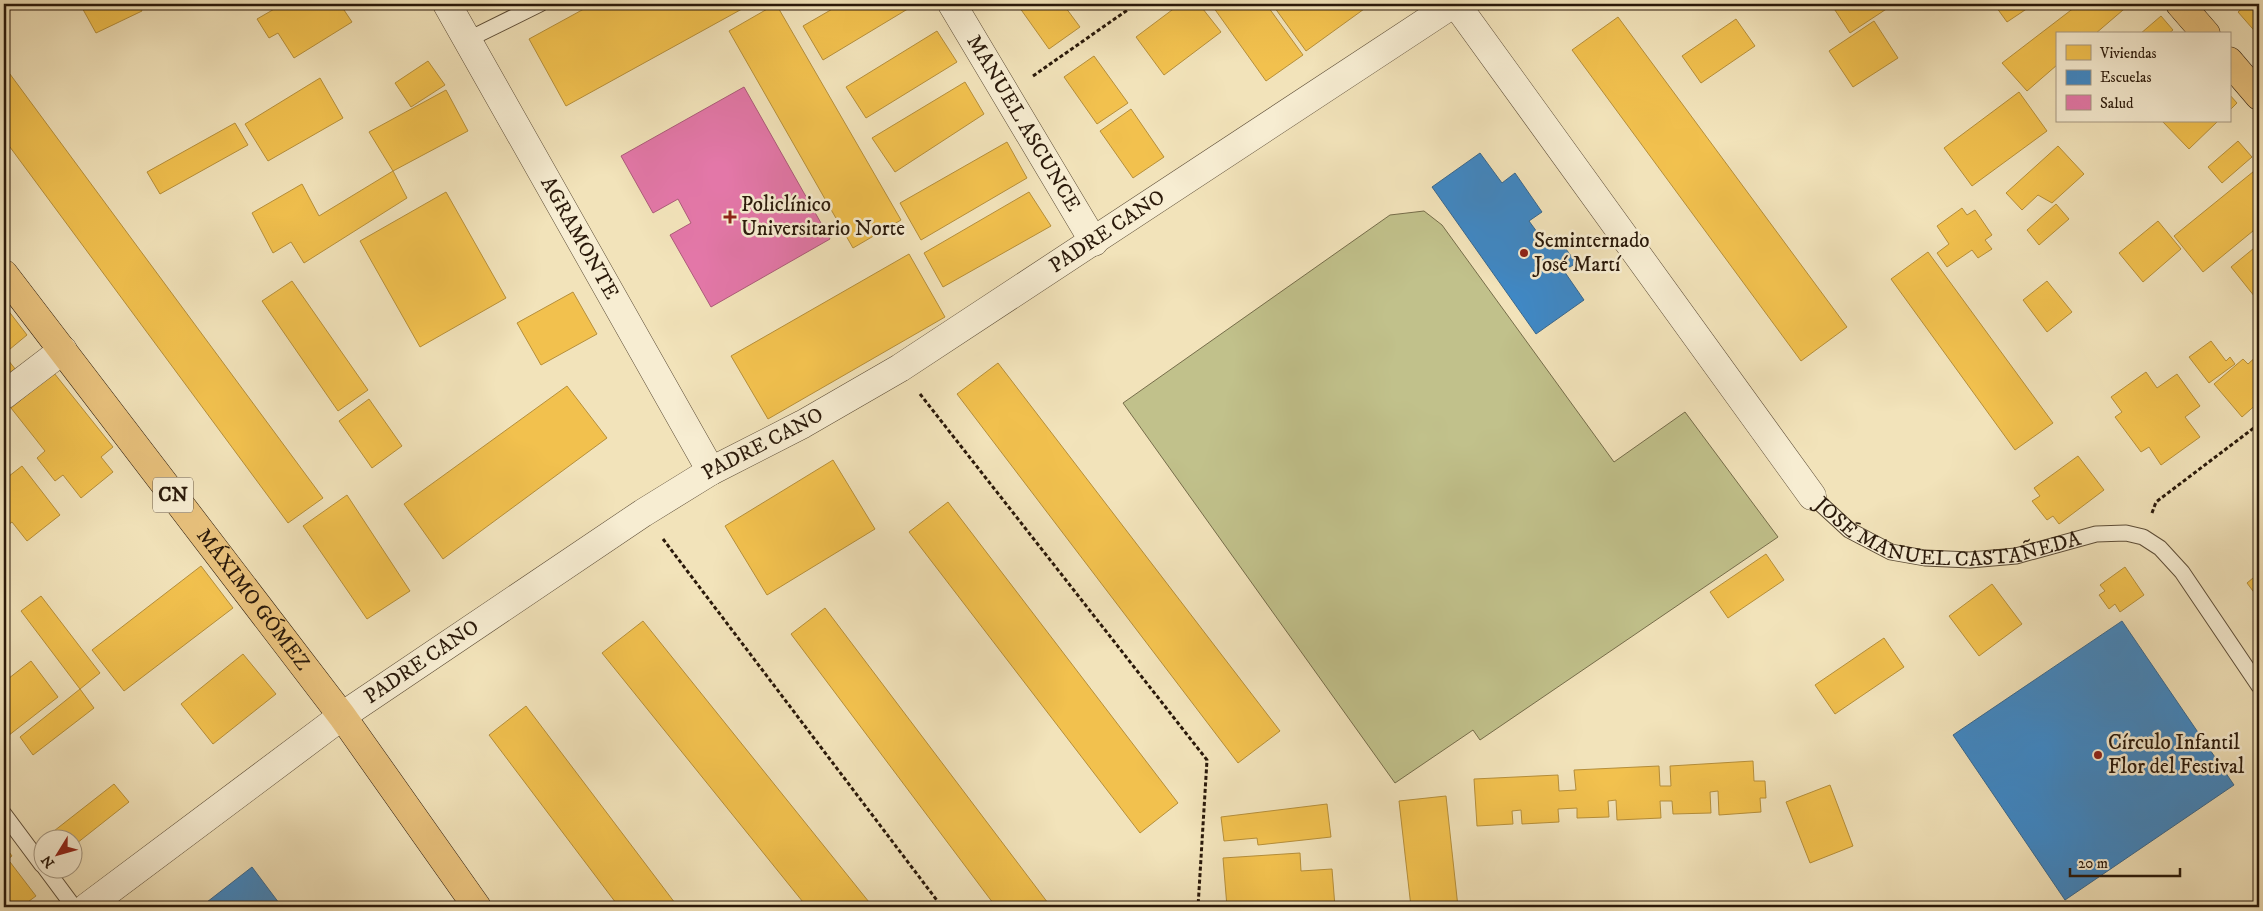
<svg xmlns="http://www.w3.org/2000/svg" width="2263" height="911" font-family="'IM FELL DW Pica',serif">
  <style>
    .green { fill: #c1c18b; stroke: #766d4a }
    .homes { fill: #f2c14e; stroke: #b68f3a }
    .schools { fill: #3f88c5; stroke: #39678d }
    .health { fill: #e377a8; stroke: #ac5b79 }
    .lines { fill: none; stroke-linecap: round; stroke-linejoin: round }
    .service-casing { stroke: #5c4c36; stroke-width: 17 }
    .minor-casing { stroke: #5c4c36; stroke-width: 29 }
    .primary-casing { stroke: #2a190a; stroke-width: 29 }
    .path { stroke: #2a190a; stroke-width: 3; stroke-dasharray: 4 2.5; stroke-linecap: butt }
    .service { stroke: #f7edd2; stroke-width: 15 }
    .minor { stroke: #f7edd2; stroke-width: 28 }
    .primary { stroke: #e9c27d; stroke-width: 28 }
    .poi-dot { fill: #8f2418; stroke: #f7edd2; stroke-width: 2 }
    .labels { text-anchor: middle; dominant-baseline: central; stroke-width: 5; stroke-linejoin: round; paint-order: stroke }
    .shield { fill: #f7edd2; stroke: #685946; stroke-width: 1 }
    .shield-label { font-size: 20px; font-weight: bold; fill: #2a190a }
    .street-label { font-size: 21px; fill: #2a190a; stroke: #f7edd2 }
    .poi-label { font-size: 21px; fill: #2a190a; stroke: #f7edd2; text-anchor: start }
  </style>
  <rect width="100%" height="100%" fill="#f2e3ba"/>
  <filter id="stains"><feTurbulence type="fractalNoise" baseFrequency=".004" numOctaves="4"/><feColorMatrix values="0 0 0 0 .2 0 0 0 0 .09 0 0 0 0 .02 0 0 0 .5 -.17"/></filter>
  <radialGradient id="worn" r=".72"><stop offset=".6" stop-color="#630" stop-opacity="0"/><stop offset="1" stop-color="#630" stop-opacity=".3"/></radialGradient>
  <polygon class="green" points="1424,211 1442,225 1614,462 1685,412 1778,537 1480,740 1473,730 1395,783 1123,403 1390,215"/>
  <g class="homes">
    <polygon points="80,4 139,4 142,11 96,33"/>
    <polygon points="269,4 283,4 273,10"/>
    <polygon points="283,4 340,4 352,22 294,58 278,33 269,38 257,19"/>
    <polygon points="593,4 751,4 566,106 529,39"/>
    <polygon points="776,4 901,220 853,248 729,31"/>
    <polygon points="841,4 916,4 823,60 803,26"/>
    <polygon points="1017,4 1063,4 1080,27 1049,49"/>
    <polygon points="1180,4 1199,4 1221,32 1164,75 1136,37"/>
    <polygon points="1211,4 1266,4 1303,55 1266,81"/>
    <polygon points="1272,4 1371,4 1306,51"/>
    <polygon points="1831,4 1894,4 1850,33"/>
    <polygon points="1994,4 2034,4 2007,22"/>
    <polygon points="2079,4 2130,4 2095,34 2057,34 2057,65 2027,91 2002,63"/>
    <polygon points="2247,4 2259,4 2259,36 2238,12"/>
    <polygon points="2161,16 2173,30 2168,34 2140,34"/>
    <polygon points="1618,17 1847,327 1801,361 1572,50"/>
    <polygon points="1736,19 1755,46 1701,83 1682,56"/>
    <polygon points="1874,21 1898,58 1853,87 1829,51"/>
    <polygon points="937,31 957,62 866,118 846,87"/>
    <polygon points="1094,56 1128,103 1097,124 1064,77"/>
    <polygon points="428,61 445,85 411,107 395,83"/>
    <polygon points="4,66 323,498 288,523 4,139"/>
    <polygon points="320,78 343,118 268,161 245,124"/>
    <polygon points="965,82 984,114 895,172 872,138"/>
    <polygon points="446,90 468,131 393,171 369,132"/>
    <polygon points="2019,92 2047,131 1972,186 1944,148"/>
    <polygon points="2229,94 2237,103 2229,111"/>
    <polygon points="1131,109 1164,157 1133,178 1100,131"/>
    <polygon points="2162,121 2218,121 2189,149"/>
    <polygon points="235,123 248,145 160,194 147,172"/>
    <polygon points="2238,141 2252,157 2222,183 2208,167"/>
    <polygon points="1007,142 1027,178 921,240 900,203"/>
    <polygon points="2058,146 2084,174 2052,203 2038,195 2022,210 2006,193"/>
    <polygon points="2259,167 2259,226 2203,272 2174,236"/>
    <polygon points="393,171 407,198 304,263 291,242 273,253 252,213 302,184 319,216"/>
    <polygon points="446,192 506,298 420,347 360,241"/>
    <polygon points="1029,192 1051,226 943,287 924,253"/>
    <polygon points="2056,204 2069,219 2039,245 2027,230"/>
    <polygon points="1962,208 1967,215 1975,210 1992,235 1985,240 1992,249 1978,258 1972,250 1947,267 1937,253 1949,244 1937,226"/>
    <polygon points="2158,221 2181,249 2143,282 2119,253"/>
    <polygon points="2259,244 2259,302 2231,267"/>
    <polygon points="1928,252 2053,423 2015,450 1891,279"/>
    <polygon points="909,254 945,317 768,419 731,356"/>
    <polygon points="292,281 368,390 338,411 262,301"/>
    <polygon points="2047,281 2072,312 2047,332 2023,300"/>
    <polygon points="573,292 597,334 541,365 517,323"/>
    <polygon points="4,305 27,335 4,354"/>
    <polygon points="2211,341 2226,361 2230,357 2235,364 2209,383 2189,357"/>
    <polygon points="2259,354 2259,402 2242,417 2214,384 2243,359 2248,364"/>
    <polygon points="4,355 16,370 4,380"/>
    <polygon points="998,363 1280,731 1238,763 957,394"/>
    <polygon points="2146,372 2157,388 2177,374 2200,406 2185,417 2200,437 2161,465 2149,447 2141,452 2115,417 2122,412 2111,397"/>
    <polygon points="54,373 113,447 101,457 113,472 81,498 63,475 55,481 37,458 45,451 11,408"/>
    <polygon points="567,386 607,438 443,559 404,504"/>
    <polygon points="369,399 402,446 372,468 339,421"/>
    <polygon points="2078,456 2104,490 2059,524 2053,516 2047,520 2032,501 2040,496 2034,488"/>
    <polygon points="833,460 875,529 767,595 725,526"/>
    <polygon points="22,466 60,515 27,541 12,522 4,528 4,480"/>
    <polygon points="347,495 410,591 367,619 303,526"/>
    <polygon points="948,502 1178,803 1140,833 909,532"/>
    <polygon points="1766,554 1784,580 1728,618 1710,592"/>
    <polygon points="201,566 233,608 124,691 92,650"/>
    <polygon points="2125,567 2144,595 2120,612 2115,604 2109,609 2099,595 2105,591 2100,585"/>
    <polygon points="2259,573 2259,599 2247,583"/>
    <polygon points="1992,584 2022,624 1979,656 1949,616"/>
    <polygon points="41,596 100,673 80,689 21,611"/>
    <polygon points="825,608 1051,907 996,907 791,634"/>
    <polygon points="643,621 873,907 807,907 602,653"/>
    <polygon points="1884,638 1904,667 1835,714 1815,685"/>
    <polygon points="243,654 276,694 213,744 181,704"/>
    <polygon points="31,661 58,697 4,739 4,682"/>
    <polygon points="80,689 94,708 33,755 20,737"/>
    <polygon points="526,706 678,907 619,907 489,735"/>
    <polygon points="1753,761 1754,781 1765,781 1766,798 1760,798 1761,812 1719,815 1718,791 1710,792 1711,813 1673,814 1672,801 1660,801 1661,818 1617,820 1616,800 1608,801 1609,817 1577,818 1577,808 1558,809 1559,822 1522,824 1521,810 1512,811 1513,824 1477,826 1474,779 1558,775 1559,791 1576,790 1574,770 1659,766 1660,786 1671,786 1670,766"/>
    <polygon points="114,784 129,802 72,847 72,838 45,838"/>
    <polygon points="1830,785 1853,846 1810,863 1786,802"/>
    <polygon points="1446,796 1458,907 1411,907 1399,801"/>
    <polygon points="1327,804 1331,837 1258,845 1257,838 1224,841 1221,817"/>
    <polygon points="4,845 12,856 4,862"/>
    <polygon points="1300,853 1301,871 1332,869 1335,907 1227,907 1223,858"/>
    <polygon points="10,862 36,896 21,907 4,907 4,867"/>
  </g>
  <g class="schools">
    <polygon points="1480,153 1502,183 1515,173 1542,212 1529,221 1545,243 1556,235 1576,263 1564,271 1584,300 1536,334 1432,187"/>
    <polygon points="2122,621 2234,785 2065,900 1953,735"/>
    <polygon points="252,867 282,907 211,907 207,902"/>
  </g>
  <polygon class="health" points="744,87 830,239 711,307 670,235 691,223 678,199 653,213 621,156"/>
  <g class="lines">
    <defs>
      <g id="service">
        <polyline points="467,40 540,4"/>
        <path id="s1" d="M1812 496 1849 530 1891 552 1925 558 1970 560 2016 556 2096 534 2126 533 2143 537 2160 548 2182 572 2259 686"/>
        <polyline points="4,814 42,865"/>
        <polyline points="45,868 74,907"/>
      </g>
      <g id="minor">
        <path id="s2" d="M447 4 711 471"/>
        <path id="s3" d="M952 4 1094 242"/>
        <polyline points="1456,4 1812,496"/>
        <polyline points="4,395 63,350"/>
        <path id="s4" d="M87 907 342 716 643 513 711 471 803 424 900 368 1453 4"/>
      </g>
      <g id="primary">
        <polyline points="2180,4 2206,34"/>
        <polyline points="2229,61 2259,96"/>
        <path id="s5" d="M4 274 342 716 477 907"/>
      </g>
    </defs>
    <use href="#service" class="service-casing"/>
    <use href="#minor" class="minor-casing"/>
    <use href="#primary" class="primary-casing"/>
    <g class="path">
      <polyline points="1033,76 1136,4"/>
      <polyline points="920,394 1207,760 1198,907"/>
      <polyline points="2152,513 2156,502 2259,424"/>
      <polyline points="663,539 942,907"/>
    </g>
    <use href="#service" class="service"/>
    <use href="#minor" class="minor"/>
    <use href="#primary" class="primary"/>
  </g>
  <g class="poi-dot">
    <path d="M727.5 209.5h5v5h5v5h-5v5h-5v-5h-5v-5h5z"/>
    <circle cx="1524" cy="253" r="5"/>
    <circle cx="2098" cy="755" r="5"/>
  </g>
  <g class="labels">
    <rect class="shield" x="153" y="477.5" width="40" height="35" rx="4"/>
    <g class="shield-label">
      <text x="173" y="495">CN</text>
    </g>
    <g class="street-label">
      <text stroke="none"><textPath href="#s3" startOffset="139">MANUEL ASCUNCE</textPath></text>
      <text stroke="none"><textPath href="#s4" startOffset="1225">PADRE CANO</textPath></text>
      <text stroke="none"><textPath href="#s2" startOffset="269">AGRAMONTE</textPath></text>
      <text stroke="none"><textPath href="#s4" startOffset="820">PADRE CANO</textPath></text>
      <text stroke="none"><textPath href="#s1" startOffset="149">JOSÉ MANUEL CASTAÑEDA</textPath></text>
      <text stroke="none"><textPath href="#s5" startOffset="410">MÁXIMO GÓMEZ</textPath></text>
      <text stroke="none"><textPath href="#s4" startOffset="415">PADRE CANO</textPath></text>
    </g>
    <g class="poi-label">
      <text x="741" y="205">Policlínico<tspan x="741" dy="24">Universitario Norte</tspan></text>
      <text x="1534" y="241">Seminternado<tspan x="1534" dy="24">José Martí</tspan></text>
      <text x="2108" y="743">Círculo Infantil<tspan x="2108" dy="24">Flor del Festival</tspan></text>
    </g>
  </g>
  <rect width="2263" height="911" fill="none" stroke="#f2e3ba" stroke-width="20"/>
  <rect x="5" y="5" width="2253" height="901" fill="none" stroke="#2a190a" stroke-width="2.5"/>
  <rect x="10" y="10" width="2243" height="891" fill="none" stroke="#2a190a"/>
  <rect x="2056" y="32" width="175" height="90" fill="#f7edd2" stroke="#a59882"/>
  <rect x="2066" y="45" width="25" height="15" fill="#f2c14e" stroke="#a59882"/>
  <text x="2100" y="58" font-size="15" fill="#2a190a">Viviendas</text>
  <rect x="2066" y="70" width="25" height="15" fill="#3f88c5" stroke="#a59882"/>
  <text x="2100" y="82" font-size="15" fill="#2a190a">Escuelas</text>
  <rect x="2066" y="95" width="25" height="15" fill="#e377a8" stroke="#a59882"/>
  <text x="2100" y="108" font-size="15" fill="#2a190a">Salud</text>
  <g transform="translate(58 854) rotate(233)"><circle r="24" fill="#f7edd2" stroke="#a59882"/>
  <path d="M0-4L9 19L0 12L-9 19Z" fill="#8f2418"/>
  <text y="-8" font-size="14" font-weight="bold" text-anchor="middle" fill="#2a190a">N</text>
  </g>
  <path d="M2070 868v8h110v-8" fill="none" stroke="#2a190a" stroke-width="2.5"/>
  <text x="2078" y="868" font-size="15" fill="#2a190a" stroke="#f7edd2" stroke-width="4" paint-order="stroke">20 m</text>
  <rect width="100%" height="100%" filter="url(#stains)"/>
  <rect width="100%" height="100%" fill="url(#worn)"/>
</svg>
